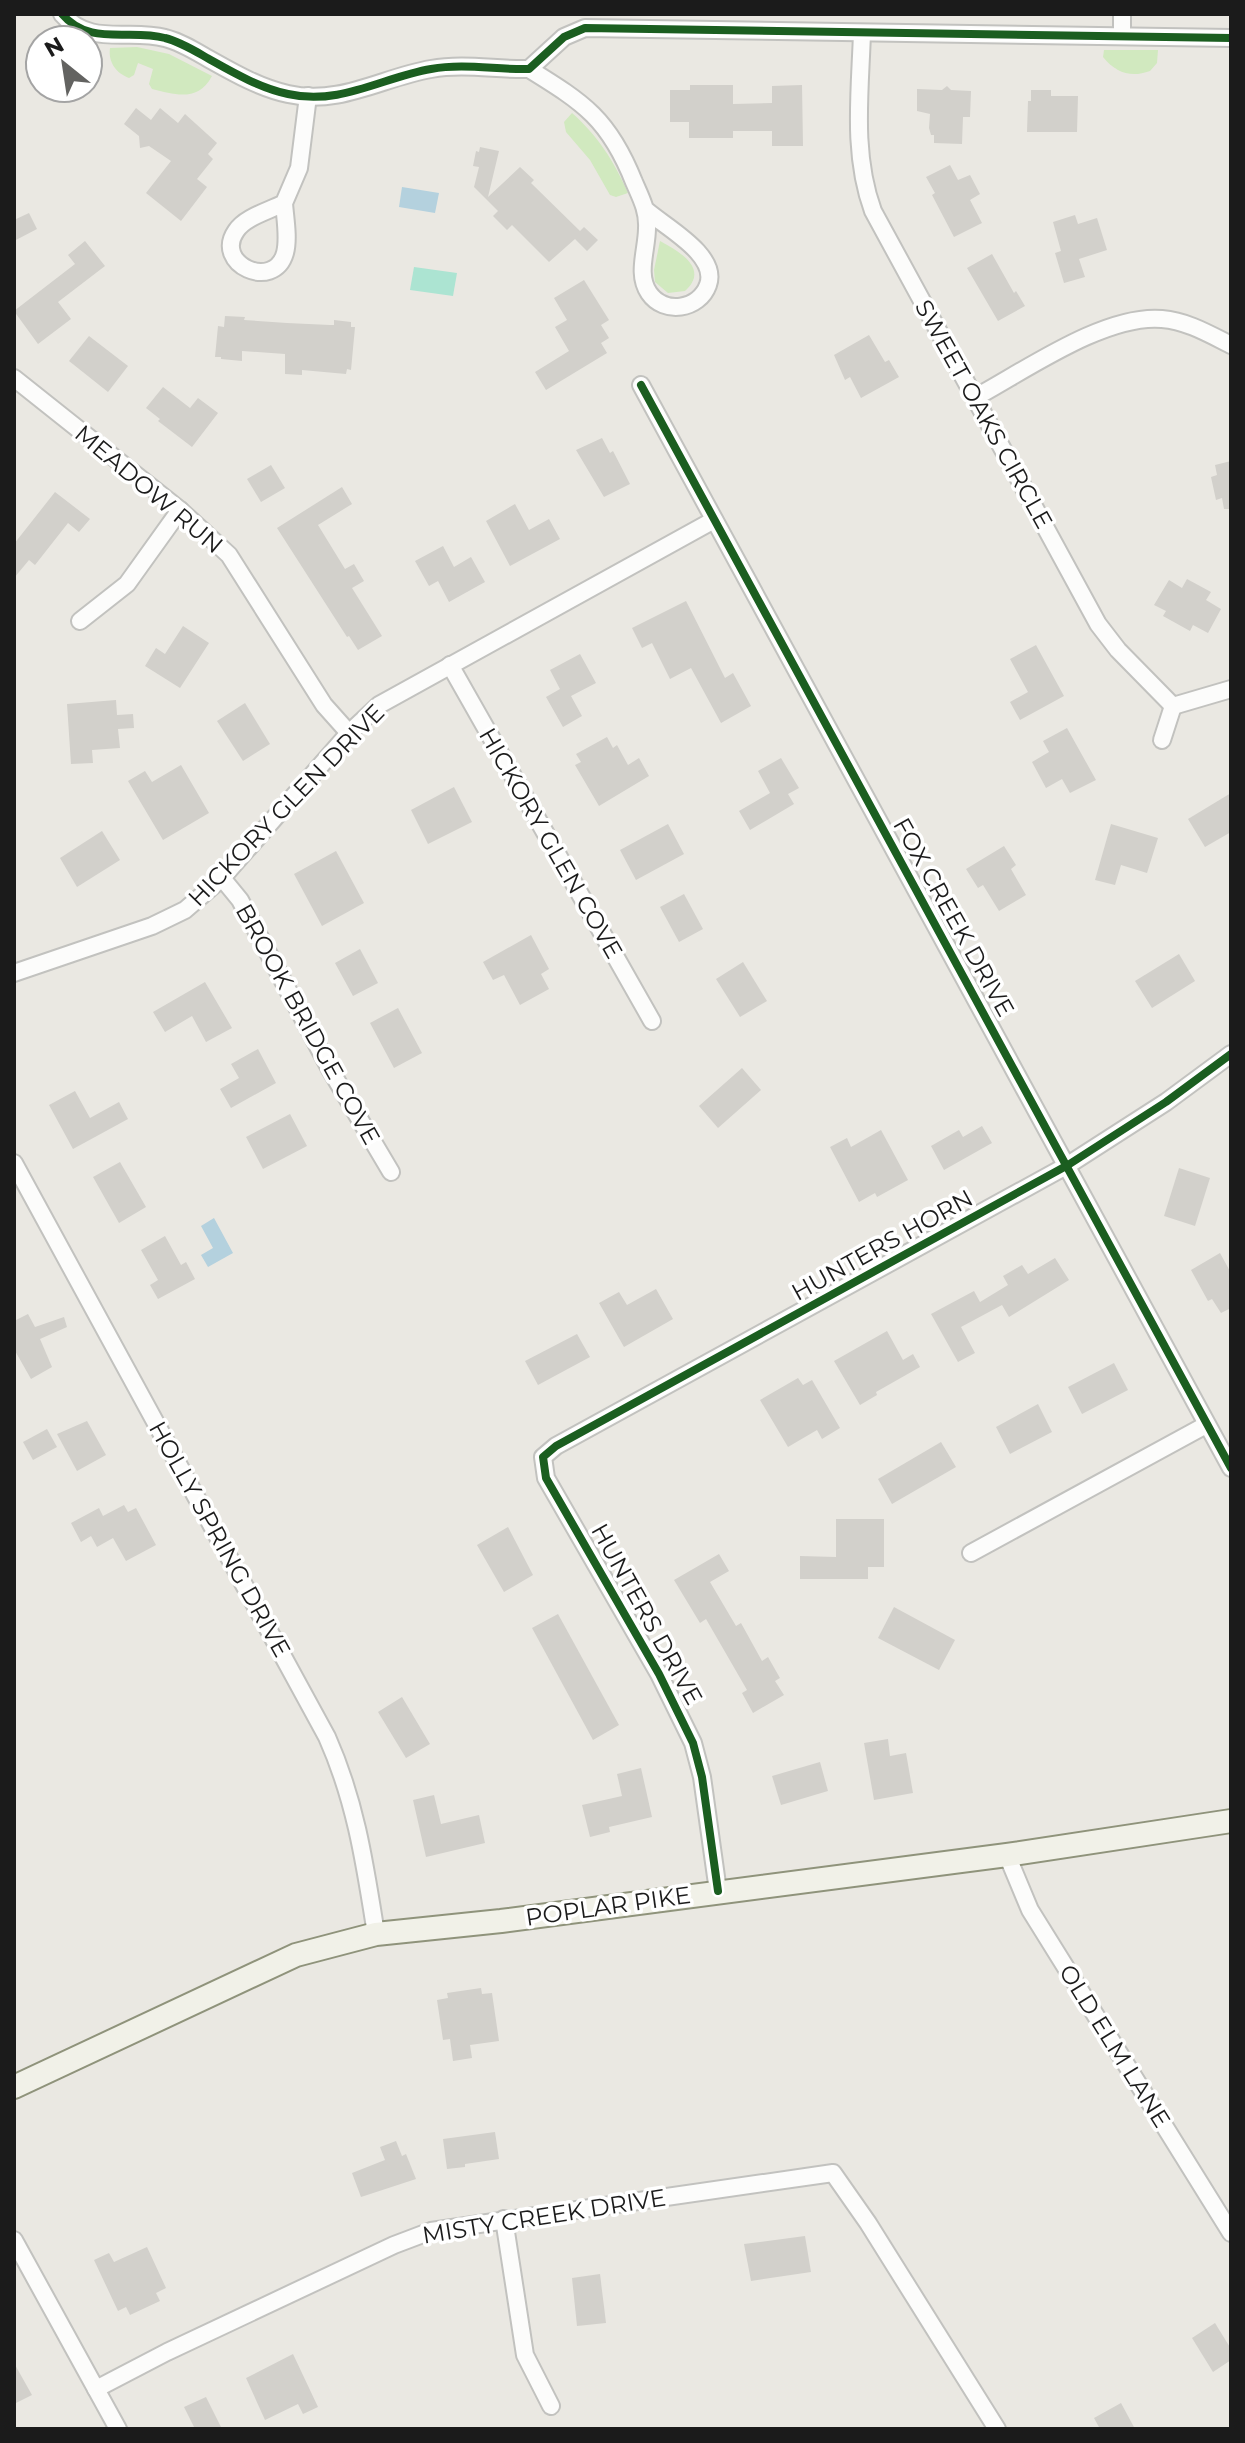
<svg xmlns="http://www.w3.org/2000/svg" width="1245" height="2443" font-family="Montserrat,sans-serif">
  <style>
    .grass { fill: #d1e9bf }
    .pitch { fill: #ace4d2 }
    .water { fill: #b4d1de }
    .building { fill: #d2d0cb }
    .lines { fill: none; stroke-linecap: round; stroke-linejoin: round }
    .minor-casing { stroke: #c2c2bf; stroke-width: 20 }
    .secondary-casing { stroke: #8f937b; stroke-width: 26 }
    .minor { stroke: #fcfcfb; stroke-width: 16 }
    .secondary { stroke: #f1f1e8; stroke-width: 22 }
    .cycleway-casing { stroke: #fff; stroke-width: 13 }
    .cycleway { stroke: #1b5e20; stroke-width: 8 }
    .labels { text-anchor: middle; dominant-baseline: central; stroke-width: 7; stroke-linejoin: round; paint-order: stroke }
    .street-label { font-size: 24px; fill: #1b1b1b; stroke: #fff }
  </style>
  <rect width="100%" height="100%" fill="#eae8e2"/>
  <g class="grass">
    <path d="M137 47 169 54 212 76C198 102 176 95 152 89L149 84 153 69 138 63 134 75 129 78C116 73 108 62 110 48Z"/>
    <path d="M1104 50H1158L1157 63 1150 71C1131 78 1116 73 1103 57Z"/>
    <path d="M572 113C598 136 614 161 628 193L616 197 610 195 590 160 566 132 564 122Z"/>
    <path d="M660 241C679 251 710 269 685 291L668 293 655 282 654 270Z"/>
  </g>
  <polygon class="pitch" points="414,267 457,273 453,296 410,290"/>
  <g class="water">
    <polygon points="402,187 439,193 435,213 399,207"/>
    <polygon points="214,1218 233,1253 208,1267 201,1255 213,1248 201,1226"/>
  </g>
  <g class="building">
    <polygon points="690,85 733,85 733,104 772,103 772,86 802,85 803,146 772,146 772,131 733,131 733,138 689,138 689,122 670,122 670,90 690,90"/>
    <polygon points="947,86 951,90 971,91 970,117 963,117 962,144 934,143 934,135 931,135 929,128 930,114 917,111 917,89 942,90"/>
    <polygon points="1031,90 1051,90 1051,96 1078,96 1077,132 1027,132 1028,101 1031,101"/>
    <polygon points="136,108 151,120 160,108 178,123 185,114 217,143 208,154 213,159 197,179 207,187 181,221 146,193 171,161 149,146 140,148 139,136 124,124"/>
    <polygon points="480,147 499,151 488,197 520,167 534,180 531,183 580,231 584,227 598,240 587,251 575,239 549,262 512,225 507,230 493,216 498,211 474,187 479,167 473,166 476,151 479,152"/>
    <polygon points="950,165 958,180 970,175 980,194 970,200 982,223 954,237 932,195 935,193 926,177"/>
    <polygon points="29,213 37,229 14,241 14,220"/>
    <polygon points="1075,215 1078,224 1097,218 1107,250 1079,259 1085,277 1064,283 1055,253 1061,251 1053,222"/>
    <polygon points="85,241 105,266 58,302 71,319 38,344 14,311 75,264 68,255"/>
    <polygon points="992,254 1014,293 1016,291 1025,306 998,321 967,268"/>
    <polygon points="584,280 609,320 601,325 609,338 601,343 607,353 546,390 535,372 569,351 555,327 567,320 554,298"/>
    <polygon points="225,316 245,317 244,320 287,323 330,325 334,325 334,320 351,322 351,327 355,327 351,370 347,369 346,374 302,370 302,375 285,374 285,354 242,351 242,361 221,359 221,357 215,357 218,326 224,327"/>
    <polygon points="869,335 885,362 889,360 899,377 861,398 850,377 845,380 834,355"/>
    <polygon points="89,336 128,366 108,392 69,361"/>
    <polygon points="163,387 190,408 198,398 218,413 192,447 158,421 160,419 146,408"/>
    <polygon points="602,438 610,453 613,451 630,484 604,497 576,450"/>
    <polygon points="1231,461 1231,509 1224,509 1222,498 1216,500 1211,477 1217,475 1215,465"/>
    <polygon points="271,465 285,488 261,502 247,479"/>
    <polygon points="342,487 352,504 318,525 345,569 354,564 364,581 352,588 382,636 358,650 349,636 347,637 277,528"/>
    <polygon points="55,492 90,519 79,532 68,523 35,565 29,560 14,578 14,544"/>
    <polygon points="515,504 529,530 549,519 560,539 510,566 486,521"/>
    <polygon points="443,546 454,567 471,557 485,582 449,602 438,581 429,586 415,561"/>
    <polygon points="1187,579 1211,592 1206,600 1221,609 1208,633 1193,625 1190,631 1163,616 1166,611 1154,605 1169,580 1182,588"/>
    <polygon points="686,601 725,678 733,673 751,706 721,723 691,668 670,679 652,643 642,648 632,628"/>
    <polygon points="183,626 209,643 180,688 145,666 156,648 165,654"/>
    <polygon points="1036,645 1064,696 1020,720 1010,702 1028,692 1010,659"/>
    <polygon points="580,654 596,683 571,696 582,716 563,727 546,697 560,689 550,670"/>
    <polygon points="116,700 117,715 133,714 134,728 118,729 120,748 92,750 93,763 71,764 67,704"/>
    <polygon points="245,703 270,744 243,761 217,721"/>
    <polygon points="1067,728 1096,780 1070,793 1062,779 1046,788 1032,762 1049,752 1043,741"/>
    <polygon points="607,737 613,748 617,745 628,765 639,758 649,776 599,806 575,765 581,762 576,754"/>
    <polygon points="781,758 799,788 788,794 794,804 750,830 739,811 770,793 758,771"/>
    <polygon points="181,765 209,813 163,840 128,781 145,771 152,782"/>
    <polygon points="454,787 472,822 428,844 411,810"/>
    <polygon points="1231,793 1231,832 1205,847 1188,819"/>
    <polygon points="668,824 684,854 636,880 620,850"/>
    <polygon points="1111,824 1158,838 1147,873 1121,865 1115,885 1095,880"/>
    <polygon points="102,831 120,860 77,887 60,858"/>
    <polygon points="1004,846 1016,865 1011,869 1026,895 999,911 983,885 978,888 966,869"/>
    <polygon points="336,851 364,903 322,926 294,874"/>
    <polygon points="684,894 703,929 679,942 660,907"/>
    <polygon points="531,935 549,969 541,974 549,989 520,1005 504,975 493,980 483,962"/>
    <polygon points="360,949 378,983 353,996 335,963"/>
    <polygon points="1179,954 1195,981 1152,1008 1135,981"/>
    <polygon points="743,962 767,1001 740,1017 716,979"/>
    <polygon points="205,982 232,1028 206,1042 192,1016 165,1032 153,1012"/>
    <polygon points="398,1008 422,1053 394,1068 370,1023"/>
    <polygon points="258,1049 276,1083 231,1108 220,1089 239,1078 231,1064"/>
    <polygon points="742,1068 761,1090 718,1128 699,1106"/>
    <polygon points="75,1091 90,1118 119,1102 128,1119 73,1149 49,1105"/>
    <polygon points="290,1114 307,1146 263,1169 246,1137"/>
    <polygon points="982,1126 992,1143 944,1170 931,1146 959,1130 963,1137"/>
    <polygon points="881,1130 908,1180 877,1197 875,1193 859,1202 830,1147 847,1138 851,1147"/>
    <polygon points="120,1162 146,1207 119,1223 93,1177"/>
    <polygon points="1179,1168 1210,1178 1195,1226 1164,1216"/>
    <polygon points="165,1236 181,1265 186,1262 195,1279 158,1299 150,1285 158,1280 141,1250"/>
    <polygon points="1220,1253 1231,1273 1231,1308 1221,1313 1212,1299 1208,1301 1191,1270"/>
    <polygon points="1055,1258 1069,1280 1009,1317 1002,1305 961,1327 975,1353 958,1362 931,1314 974,1291 980,1302 1008,1285 1003,1276 1022,1265 1028,1274"/>
    <polygon points="656,1289 673,1319 624,1347 599,1303 619,1292 627,1305"/>
    <polygon points="28,1314 35,1327 64,1317 67,1327 40,1339 52,1367 31,1379 14,1349 14,1321"/>
    <polygon points="887,1331 903,1360 913,1354 920,1367 876,1392 877,1395 860,1405 834,1361"/>
    <polygon points="577,1334 590,1357 538,1385 525,1361"/>
    <polygon points="1114,1363 1128,1390 1082,1414 1068,1387"/>
    <polygon points="798,1378 803,1385 812,1380 840,1428 822,1439 817,1430 788,1447 760,1400"/>
    <polygon points="1038,1404 1052,1432 1010,1454 996,1427"/>
    <polygon points="87,1421 106,1455 77,1471 57,1434"/>
    <polygon points="47,1429 57,1447 33,1460 23,1442"/>
    <polygon points="941,1442 956,1467 892,1504 878,1479"/>
    <polygon points="124,1505 128,1512 136,1508 156,1545 126,1561 113,1538 97,1547 91,1536 81,1542 71,1523 99,1508 103,1516"/>
    <polygon points="836,1519 884,1519 884,1567 868,1567 868,1579 800,1579 800,1556 836,1557"/>
    <polygon points="508,1527 533,1575 504,1592 477,1545"/>
    <polygon points="719,1554 729,1571 710,1582 736,1626 741,1623 762,1661 768,1657 780,1678 775,1681 784,1695 753,1713 742,1693 747,1690 706,1619 700,1623 674,1580"/>
    <polygon points="894,1607 955,1640 939,1670 878,1638"/>
    <polygon points="558,1614 619,1725 593,1740 532,1628"/>
    <polygon points="402,1697 430,1744 406,1758 378,1712"/>
    <polygon points="888,1739 890,1756 906,1753 913,1793 874,1800 864,1743"/>
    <polygon points="820,1762 828,1791 781,1805 772,1776"/>
    <polygon points="641,1768 652,1817 609,1827 610,1832 590,1837 582,1805 622,1796 617,1774"/>
    <polygon points="434,1795 441,1824 479,1815 485,1843 426,1857 413,1800"/>
    <polygon points="481,1988 482,1994 492,1993 499,2041 470,2045 472,2058 453,2061 450,2039 443,2040 437,2000 448,1998 447,1993"/>
    <polygon points="495,2132 499,2159 465,2164 465,2167 447,2169 443,2139"/>
    <polygon points="396,2141 402,2156 406,2154 416,2179 361,2197 352,2173 385,2160 380,2147"/>
    <polygon points="805,2236 811,2272 751,2281 744,2244"/>
    <polygon points="147,2247 166,2288 156,2293 160,2301 130,2315 126,2307 118,2311 94,2260 109,2253 114,2262"/>
    <polygon points="600,2274 606,2323 577,2326 572,2278"/>
    <polygon points="1215,2323 1231,2349 1231,2360 1213,2372 1192,2338"/>
    <polygon points="293,2354 318,2407 303,2414 298,2404 265,2420 246,2378"/>
    <polygon points="14,2363 32,2395 14,2404"/>
    <polygon points="206,2397 222,2429 195,2429 184,2407"/>
    <polygon points="1121,2403 1135,2429 1100,2429 1094,2418"/>
  </g>
  <g class="lines">
    <defs>
      <g id="minor">
        <path d="M62 14C90 47 129 28 165 38 181 42 195 51 209 59 234 73 260 88 288 94 340 106 383 77 431 69 464 63 497 70 529 69L564 37 585 28 1231 38"/>
        <path d="M862 33C860 93 852 154 873 211L1098 624 1118 650 1173 706 1231 689"/>
        <polyline points="1122,35 1122,14"/>
        <path d="M529 69C584 103 609 119 634 182 641 198 648 211 647 228 647 250 636 274 649 293 664 315 699 310 708 285 719 255 665 227 646 210"/>
        <path d="M284 203C285 218 289 238 285 253 274 292 213 264 236 231 245 217 269 211 284 203L299 168 308 96"/>
        <polyline points="14,378 180,510 229,555 324,705 349,733"/>
        <polyline points="641,385 1231,1468"/>
        <path d="M976 397C1026 370 1105 314 1162 319 1187 321 1209 334 1231 345"/>
        <polyline points="80,621 127,584 180,510"/>
        <polyline points="450,665 652,1021"/>
        <polyline points="1162,740 1173,706"/>
        <polyline points="222,878 240,900 331,1071 391,1172"/>
        <polyline points="14,973 152,926 185,910 222,878 349,733 379,705 714,520"/>
        <path d="M14 1163 327 1737C356 1802 365 1865 376 1934"/>
        <polyline points="971,1553 1206,1425"/>
        <polyline points="1007,1855 1030,1910 1231,2233"/>
        <polyline points="718,1891 702,1777 693,1743 659,1674 546,1478 543,1457 556,1446 1068,1165 1166,1102 1231,1054"/>
        <polyline points="504,2219 525,2355 551,2406"/>
        <polyline points="14,2240 118,2429"/>
        <polyline points="96,2389 167,2352 394,2245 431,2231 833,2173 868,2223 997,2429"/>
      </g>
      <polyline id="secondary" points="14,2087 296,1955 376,1934 501,1921 1007,1855 1231,1821"/>
    </defs>
    <use href="#minor" class="minor-casing"/>
    <use href="#secondary" class="secondary-casing"/>
    <use href="#minor" class="minor"/>
    <use href="#secondary" class="secondary"/>
    <defs>
      <g id="cycleway">
        <path d="M62 14C90 47 129 28 165 38 181 42 195 51 209 59 234 73 260 88 288 94 340 106 383 77 431 69 464 63 497 70 529 69L564 37 585 28 1231 38"/>
        <polyline points="641,385 1231,1468"/>
        <polyline points="718,1891 702,1777 693,1743 659,1674 546,1478 543,1457 556,1446 1068,1165 1166,1102 1231,1054"/>
      </g>
    </defs>
    <use href="#cycleway" class="cycleway-casing"/>
    <use href="#cycleway" class="cycleway"/>
  </g>
  <g class="labels">
    <g class="street-label">
      <text transform="translate(984 414) rotate(61)">SWEET OAKS CIRCLE</text>
      <text transform="translate(149 489) rotate(40)">MEADOW RUN</text>
      <text transform="translate(286 805) rotate(-46)">HICKORY GLEN DRIVE</text>
      <text transform="translate(551 843) rotate(60)">HICKORY GLEN COVE</text>
      <text transform="translate(954 917) rotate(61)">FOX CREEK DRIVE</text>
      <text transform="translate(308 1024) rotate(61)">BROOK BRIDGE COVE</text>
      <text transform="translate(882 1245) rotate(-29)">HUNTERS HORN</text>
      <text transform="translate(220 1539) rotate(61)">HOLLY SPRING DRIVE</text>
      <text transform="translate(647 1614) rotate(61)">HUNTERS DRIVE</text>
      <text transform="translate(608 1906) rotate(-8)">POPLAR PIKE</text>
      <text transform="translate(1115 2046) rotate(58)">OLD ELM LANE</text>
      <text transform="translate(544 2216) rotate(-9)">MISTY CREEK DRIVE</text>
    </g>
  </g>
  <rect width="1245" height="2443" fill="none" stroke="#1b1b1b" stroke-width="32"/>
  <g transform="translate(64 64) rotate(330)"><circle r="38" fill="#ffffff" stroke="#a4a4a4" stroke-width="2"/>
  <path d="M0-6L14 30L0 20L-14 30Z" fill="#636361"/>
  <text y="-12" font-size="22" font-weight="bold" text-anchor="middle" fill="#1b1b1b">N</text>
  </g>
</svg>
